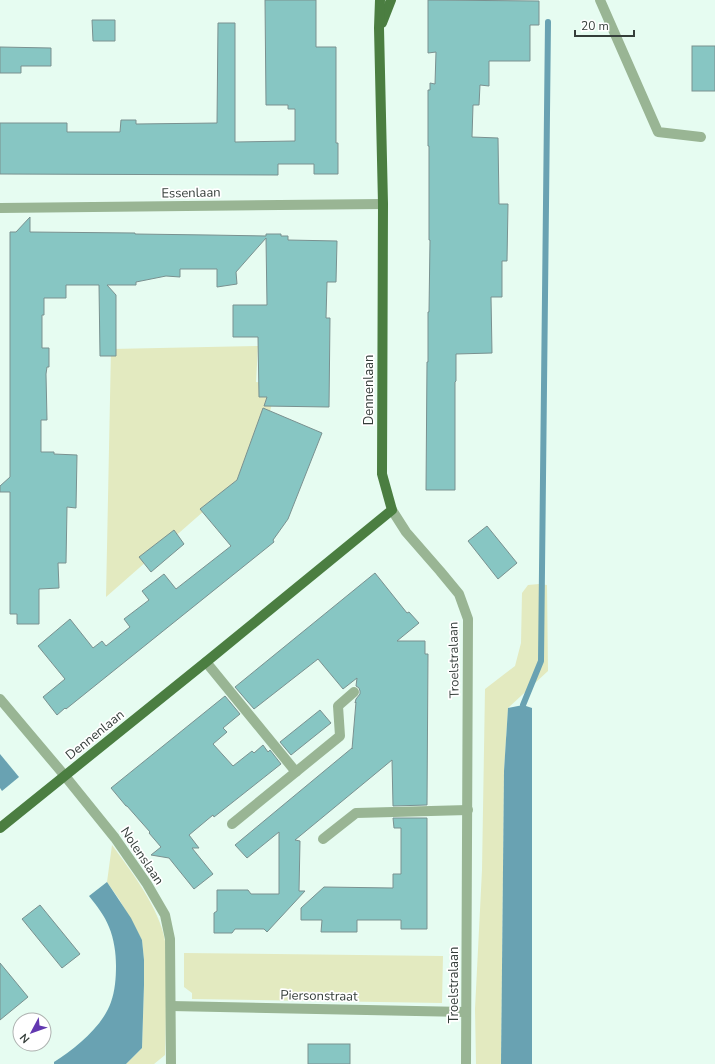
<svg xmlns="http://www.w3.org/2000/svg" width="715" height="1064" font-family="'Nunito Sans',sans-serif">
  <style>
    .green { fill: #e3eac0 }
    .water { fill: #69a2b2 }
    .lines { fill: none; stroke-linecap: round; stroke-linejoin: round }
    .stream { stroke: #69a2b2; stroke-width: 6 }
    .building { fill: #87c6c3; stroke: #7a9190 }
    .minor { stroke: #99b594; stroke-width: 10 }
    .major { stroke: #4b7e41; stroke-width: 10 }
    .labels { text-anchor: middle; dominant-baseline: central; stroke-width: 3.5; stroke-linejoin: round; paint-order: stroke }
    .street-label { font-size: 13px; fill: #353e3a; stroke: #fff }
  </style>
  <rect width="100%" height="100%" fill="#e6fcf1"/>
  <g class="green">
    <polygon points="258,346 256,382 277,384 263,439 245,475 106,597 111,349"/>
    <polygon points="539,584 547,585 548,671 508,708 504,771 501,1064 476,1064 475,1009 482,870 485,689 515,666 521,643 522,593 528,585"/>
    <path d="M112 845C131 871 160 909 165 941 167 955 166 970 166 984 166 1008 166 1031 165 1055L154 1064H126L142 1048 144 985V960L142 940 119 899 107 882Z"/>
    <polygon points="184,953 443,956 442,1003 192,999 192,993 184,987"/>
  </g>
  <g class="water">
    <polygon points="523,705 532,708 532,1064 501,1064 504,771 508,708"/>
    <polygon points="0,754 19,777 2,791 0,788"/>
    <path d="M107 882 131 918 142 940 144 960V985L142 1048 126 1064H54V1062C75 1049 103 1026 111 1002 115 991 116 978 116 966 116 953 114 939 109 927 105 916 96 905 89 896Z"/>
  </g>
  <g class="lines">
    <polyline class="stream" points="523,705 541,661 548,22"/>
  </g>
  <g class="building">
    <polygon points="265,0 316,0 316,47 336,47 336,143 338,143 338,174 314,174 314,164 278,164 278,175 0,174 0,123 67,123 67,132 120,132 121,120 136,120 136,124 217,123 218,23 235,23 235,142 295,141 295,109 288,109 288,105 266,105"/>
    <polygon points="428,0 539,1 539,25 530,25 530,61 489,61 489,86 480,85 479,105 473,105 472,137 498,138 499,204 508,204 507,261 502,261 502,297 491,297 492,353 456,354 456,381 455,382 455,490 426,490 427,362 428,362 428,312 429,312 430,240 429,240 429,146 428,146 428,90 430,90 430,83 435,84 436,52 428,53"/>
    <polygon points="92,20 115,20 115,41 93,41"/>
    <rect x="692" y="46" width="23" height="45"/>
    <polygon points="0,47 51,48 51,66 21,66 21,73 0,73"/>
    <polygon points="30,217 30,232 135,233 135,234 209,235 266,236 266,234 281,234 281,236 288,236 288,240 337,241 336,282 327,282 326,318 330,318 329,407 264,406 267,397 259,397 258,337 233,337 233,305 267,305 266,238 236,272 237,284 217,287 217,269 180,269 180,277 166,276 136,282 136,285 107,285 116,295 116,356 100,356 99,285 66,285 66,298 44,298 44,315 42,315 42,348 49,348 49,367 47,367 46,374 47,420 41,420 41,452 54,452 54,454 77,455 76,508 67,507 66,563 58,563 59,588 39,589 39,624 17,624 17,614 10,614 10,492 0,492 0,486 10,477 10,232 16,232"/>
    <polygon points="263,408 322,433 288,519 273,540 274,542 66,709 65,708 57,715 43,697 65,679 38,646 70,619 93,648 102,641 106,646 130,627 124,619 149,600 142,591 164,574 176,589 231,546 200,509 237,480"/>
    <polygon points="487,526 517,563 498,579 468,541"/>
    <polygon points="174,530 184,544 151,572 139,557"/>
    <polygon points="375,573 407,613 409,612 419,623 397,641 425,641 425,654 428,654 427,805 393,806 392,760 295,840 300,841 299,891 305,891 267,932 264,929 235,929 232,933 214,933 214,913 217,911 217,890 248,890 251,894 279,894 279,832 247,858 235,845 352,748 352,749 356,702 355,703 356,699 360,694 360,691 359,688 356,686 357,678 343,689 318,659 254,709 235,687"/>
    <polygon points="225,696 240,714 223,728 227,732 213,744 233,766 252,751 254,753 263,745 268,752 270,750 281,764 214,817 213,815 189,835 199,848 192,848 213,874 194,889 169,858 151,855 161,847 149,833 150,832 127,806 126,806 111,788"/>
    <polygon points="320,710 331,723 291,755 280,742"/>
    <polygon points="393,818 427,818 427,929 401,929 401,920 357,920 357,932 321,932 322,920 301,920 301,908 324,887 393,888 393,874 401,874 401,828 394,828"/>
    <polygon points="40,905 80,954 62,968 22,919"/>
    <polygon points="0,963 28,997 0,1020"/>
    <rect x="308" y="1044" width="42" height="20"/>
  </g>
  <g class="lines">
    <g class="minor">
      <polyline points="600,0 658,132 701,137"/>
      <polyline points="0,208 383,204"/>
      <polyline points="392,510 406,532 440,571 459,594 468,619 466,1064"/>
      <polyline points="206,662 296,772"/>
      <polyline points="0,699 65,776 115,838 147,884 165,915 170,939 171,1064"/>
      <polyline points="232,824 340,736 338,706 354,692"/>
      <polyline points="323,839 356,813 468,810"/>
      <polyline points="171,1006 466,1012"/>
    </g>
    <g class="major">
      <polyline points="382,23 391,0"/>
      <polyline points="0,828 206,662 392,510 382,474 383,204 379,28 380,0"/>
    </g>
  </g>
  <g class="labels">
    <g class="street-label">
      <text transform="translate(191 193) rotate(-1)">Essenlaan</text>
      <text transform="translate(369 390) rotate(-90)">Dennenlaan</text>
      <text transform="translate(454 660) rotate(-91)">Troelstralaan</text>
      <text transform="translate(95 735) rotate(-39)">Dennenlaan</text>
      <text transform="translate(142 856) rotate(56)">Nolenslaan</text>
      <text transform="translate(454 985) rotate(-90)">Troelstralaan</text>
      <text transform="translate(319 996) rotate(1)">Piersonstraat</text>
    </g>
  </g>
  <g transform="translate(32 1032) rotate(229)"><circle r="19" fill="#ffffff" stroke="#aeb2b0"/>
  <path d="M0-3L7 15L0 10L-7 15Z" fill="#6238b0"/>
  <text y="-6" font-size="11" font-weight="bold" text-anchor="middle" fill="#353e3a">N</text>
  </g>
  <path d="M575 30v6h59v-6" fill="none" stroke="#353e3a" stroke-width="2"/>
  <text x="581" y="30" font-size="12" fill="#353e3a" stroke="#ffffff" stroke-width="3" paint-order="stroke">20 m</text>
</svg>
